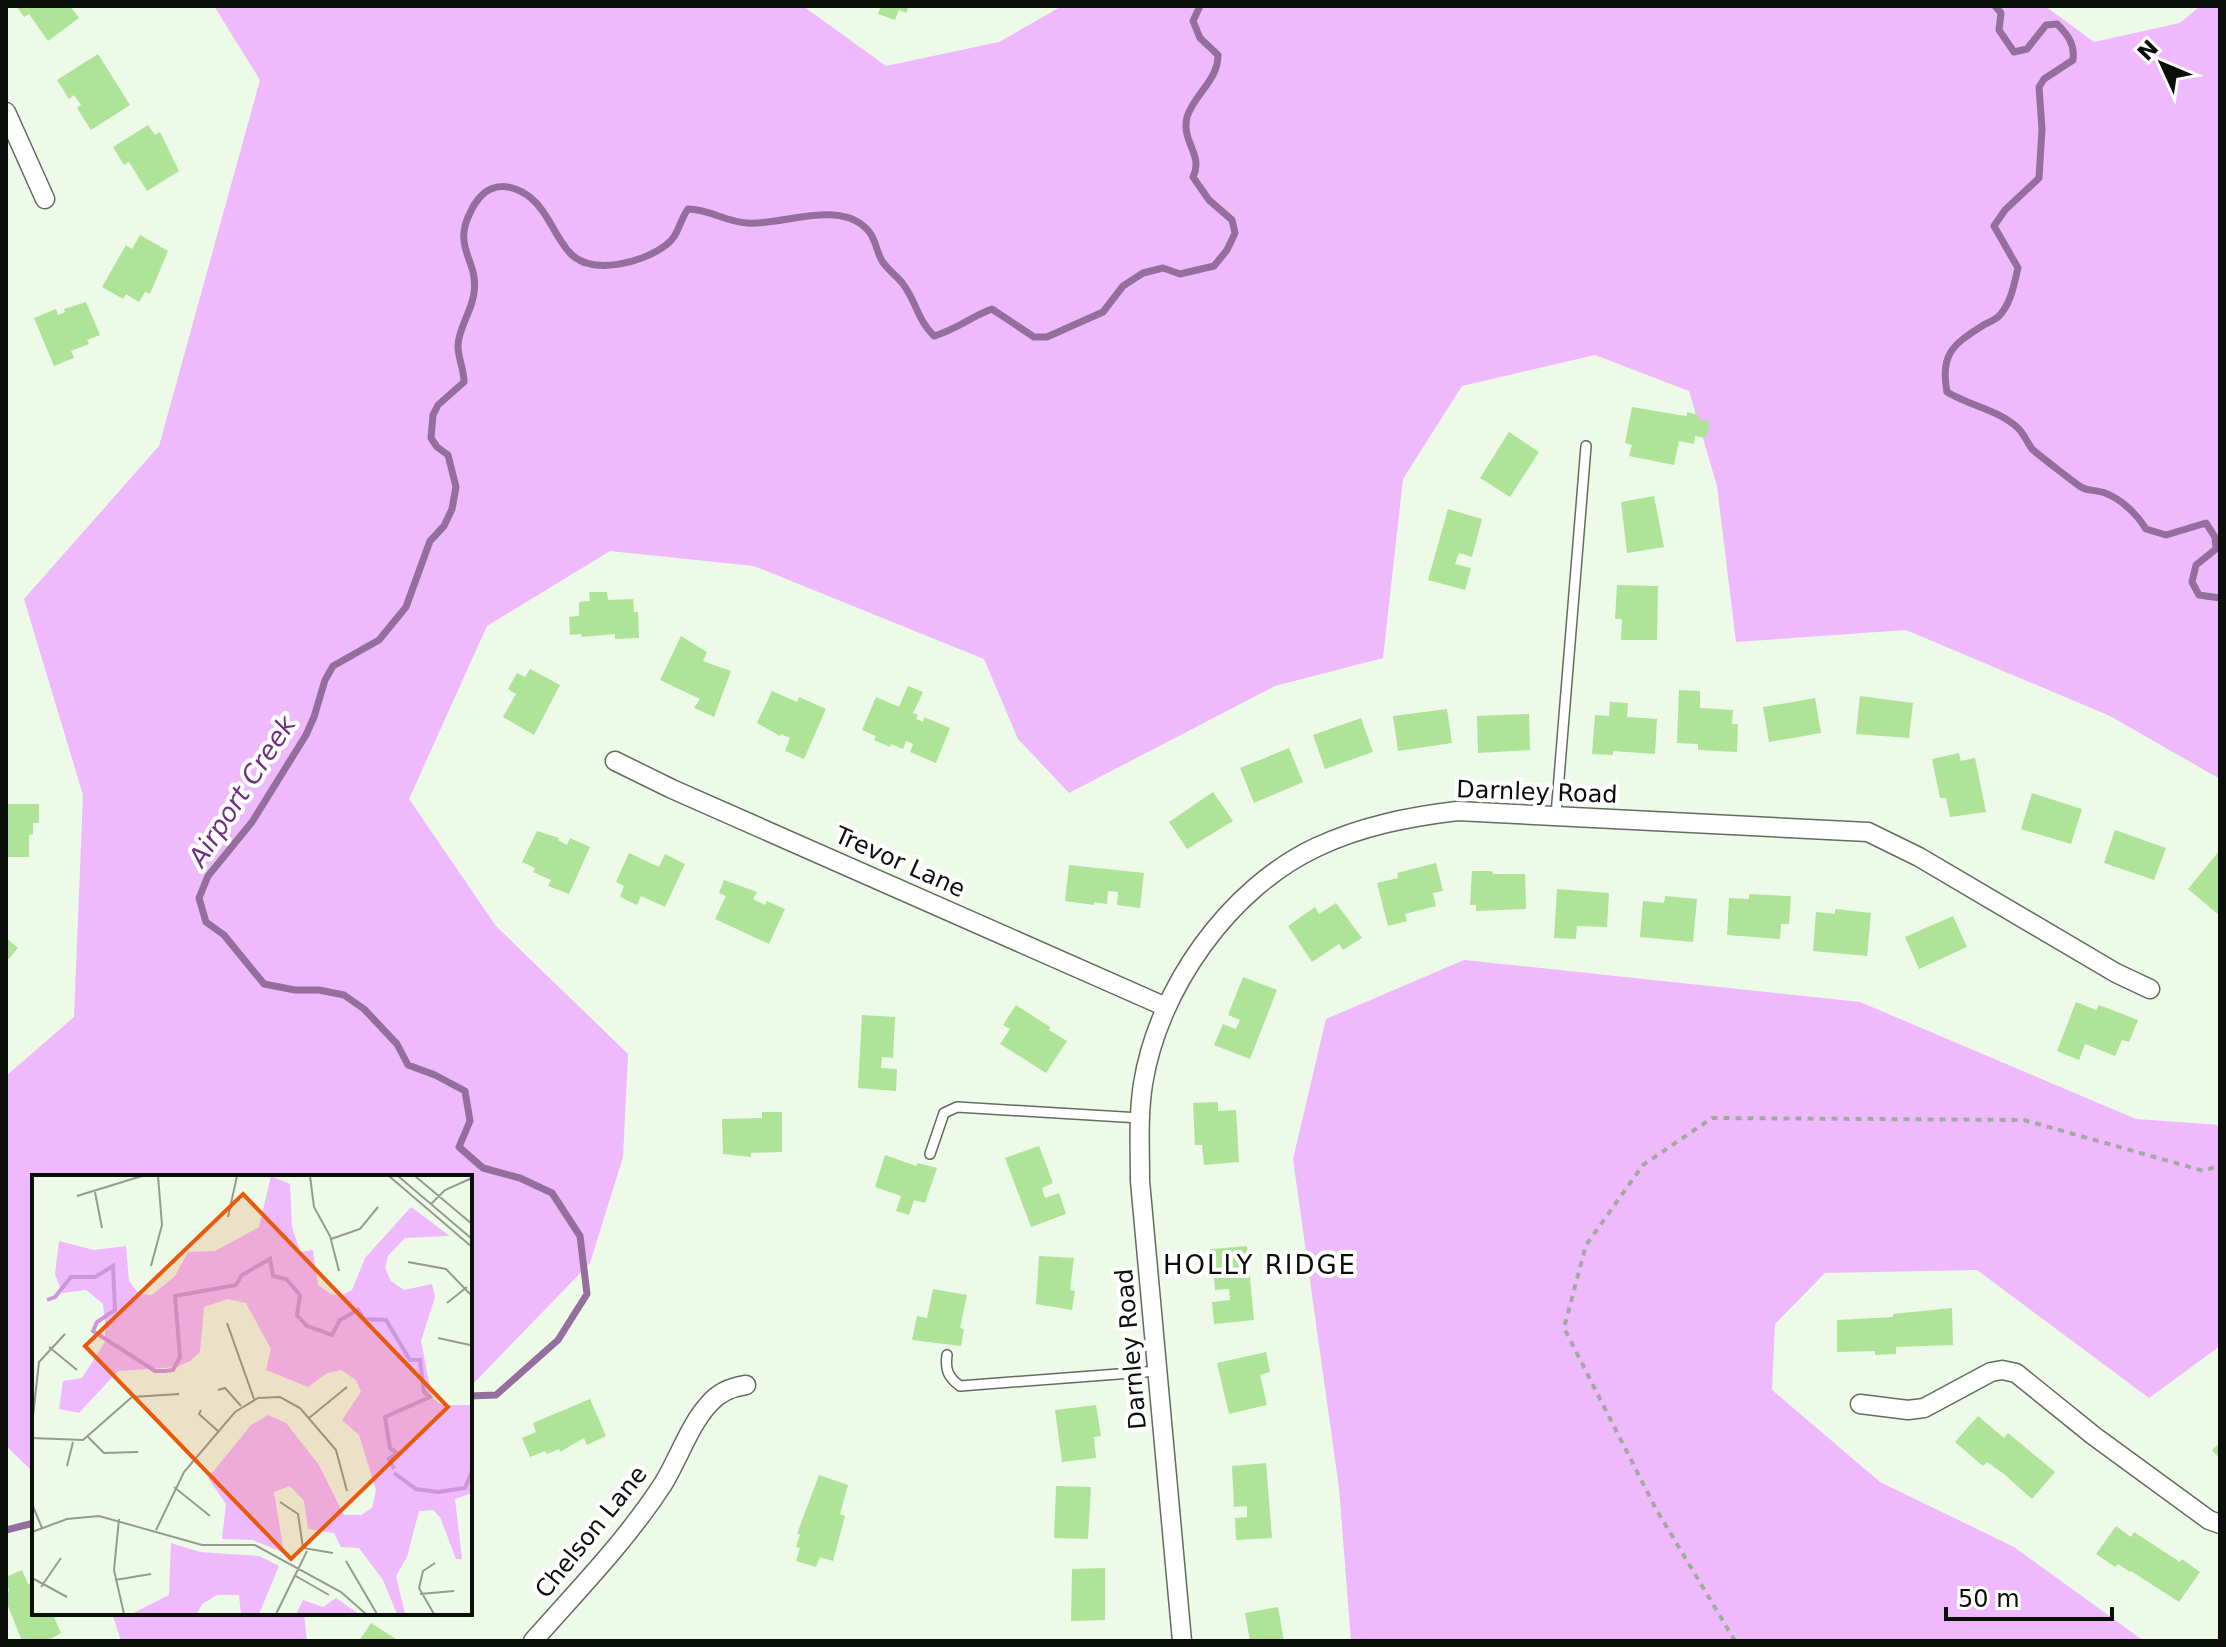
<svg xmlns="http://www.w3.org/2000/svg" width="2226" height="1647" font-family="'DejaVu Sans',sans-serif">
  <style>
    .green { fill: #efb9fd }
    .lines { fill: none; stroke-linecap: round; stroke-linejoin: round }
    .stream { stroke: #946e9d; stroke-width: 7 }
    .building { fill: #aee398 }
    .lane-casing { stroke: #626d5e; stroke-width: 12 }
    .street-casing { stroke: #626d5e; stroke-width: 21 }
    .path { stroke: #a1ab9d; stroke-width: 4; stroke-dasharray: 6 6; stroke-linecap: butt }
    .lane { stroke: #fff; stroke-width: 9 }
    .street { stroke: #fff; stroke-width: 18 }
    .labels { text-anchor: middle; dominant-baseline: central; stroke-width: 8; stroke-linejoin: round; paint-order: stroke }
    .street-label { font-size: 24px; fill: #0b0f09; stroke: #fff }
    .water-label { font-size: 26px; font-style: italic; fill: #712f82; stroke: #fff }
    .neighbourhood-label { font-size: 26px; letter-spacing: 2px; fill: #0b0f09; stroke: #fff }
    .inset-river { fill: none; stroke: #ce97dd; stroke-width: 4 }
    .inset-road { fill: none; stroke: #939c8f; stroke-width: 2 }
    .view { fill: #e8590c; fill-opacity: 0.15; stroke: #e8590c; stroke-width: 4 }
    .inset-edge { fill: none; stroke: #0b0f09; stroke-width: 4 }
  </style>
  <rect width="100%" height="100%" fill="#edfae8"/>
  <g class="green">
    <polygon points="214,6 803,6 886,66 999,42 1062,6 2045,6 2094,42 2180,23 2200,6 2220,6 2220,779 2110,716 1906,630 1736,642 1717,486 1689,391 1595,355 1462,386 1403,479 1383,658 1275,686 1069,793 1018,739 984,659 754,566 610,551 487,626 409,799 496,926 628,1054 623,1157 590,1263 470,1387 470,1177 34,1177 34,1473 6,1446 6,1076 74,1017 83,795 24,599 159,446 260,80"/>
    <polygon points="1464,960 1860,1002 2136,1119 2220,1125 2220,1346 2149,1398 1977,1270 1825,1273 1775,1324 1772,1390 1880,1482 2014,1547 2144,1641 1351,1641 1339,1488 1293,1159 1326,1019"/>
    <polygon points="112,1613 304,1613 307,1641 121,1641"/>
  </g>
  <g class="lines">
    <g class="stream">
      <path d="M1995 6 2001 13 1999 30 2014 52 2027 49 2046 25 2057 24C2068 35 2075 44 2073 60L2044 79 2039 87 2042 129 2039 178 2005 210 1994 226 2018 268C2014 284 2011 304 1999 316 1995 320 1987 323 1982 326 1952 345 1940 355 1947 392 1970 406 1999 410 2018 428 2024 434 2027 442 2032 449 2035 452 2076 484 2081 487 2087 491 2097 490 2105 493 2121 499 2137 514 2146 529L2166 535 2206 523 2215 537 2216 549 2196 565 2192 582 2199 595 2220 598"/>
      <path d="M470 1396 496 1395 558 1340 587 1294 580 1236 552 1193 520 1178 483 1168 459 1147 470 1121 465 1091 435 1075 408 1065 397 1044 364 1009 344 995 319 990H295L264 984 224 935 206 922 199 898 208 876 252 822 306 735 314 717 325 680 333 666 379 640 406 607 430 541 444 526 452 509 456 487 448 455 437 447 431 438 433 415 438 405 464 382C464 369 458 358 458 346 458 329 472 311 474 293 479 260 451 248 471 211 474 203 483 192 491 189 504 183 520 189 531 198 548 212 555 237 570 253 592 276 643 263 666 245 679 236 679 221 688 209 709 209 726 222 747 223 782 226 844 197 870 233 876 241 877 253 882 261 888 270 897 276 903 284 917 303 917 319 934 336 956 330 972 316 992 309L1034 337H1047L1103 312 1123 286 1143 273 1163 268 1180 274 1214 266 1227 250 1235 233 1232 220 1209 200 1193 177C1204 155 1181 142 1187 117 1194 94 1218 81 1218 55L1200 38 1193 21 1200 6"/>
      <polyline points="6,1530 34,1523"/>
    </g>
  </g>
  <g class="building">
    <polygon points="16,6 70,6 79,18 48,41 29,14 24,17"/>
    <polygon points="881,6 909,6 906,13 899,10 895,20 878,14"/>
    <polygon points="98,54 130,105 91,130 77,108 81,105 74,95 69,99 57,80"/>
    <polygon points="148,125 155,135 160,132 179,171 147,191 129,162 124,165 113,147"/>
    <polygon points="140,235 168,251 150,294 145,292 139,302 126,294 123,299 102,287 126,245 132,249"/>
    <polygon points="86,302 100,335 87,340 89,344 71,351 74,358 54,366 34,318 56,309 58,315 65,312 64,309"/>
    <polygon points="1632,407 1679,415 1687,416 1687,412 1699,415 1698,419 1710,422 1706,438 1695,436 1694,444 1679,441 1674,465 1629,456 1632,445 1625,443"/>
    <polygon points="1509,432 1539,452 1510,497 1480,478"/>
    <polygon points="1654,496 1664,547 1627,553 1621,502"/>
    <polygon points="1448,509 1482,519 1472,557 1459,553 1455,564 1471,568 1465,590 1428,580"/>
    <polygon points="1617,585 1658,586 1657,640 1621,640 1622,619 1615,619"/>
    <polygon points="589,592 607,592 608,600 633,599 634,612 638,612 639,638 615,639 615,634 582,637 581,634 570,635 569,617 579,616 579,602 590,601"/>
    <polygon points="681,636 707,652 703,661 731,671 714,717 694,708 700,699 660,680"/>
    <polygon points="530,669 560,685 534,735 503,717 516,694 508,689 517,673 525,677"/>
    <polygon points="908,686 923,692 913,713 918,715 916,719 923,722 924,717 950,728 936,763 910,752 913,744 906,741 903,749 891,744 890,747 874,740 876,736 862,730 876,697 899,707"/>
    <polygon points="1679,690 1700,691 1700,708 1733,710 1732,724 1738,724 1737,752 1698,750 1698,744 1677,743"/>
    <polygon points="772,691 797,702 799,697 826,709 804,759 785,751 790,738 781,734 780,736 757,723"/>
    <polygon points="1860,696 1913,703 1909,738 1856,734"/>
    <polygon points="1815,698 1821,733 1769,742 1763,707"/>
    <polygon points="1610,702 1628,703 1627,717 1657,719 1655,754 1613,751 1613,755 1592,754 1595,715 1609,716"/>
    <polygon points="1447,709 1452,743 1398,751 1393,716"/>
    <polygon points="1529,714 1530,750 1478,753 1477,716"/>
    <polygon points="1361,718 1373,752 1325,769 1313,735"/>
    <polygon points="1289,748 1303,782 1254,803 1240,768"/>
    <polygon points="1959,753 1961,761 1975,758 1986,812 1950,817 1946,798 1940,798 1932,759"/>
    <polygon points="1213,792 1233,821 1187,849 1169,822"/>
    <polygon points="2032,793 2082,809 2071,844 2021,829"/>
    <polygon points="6,804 39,804 39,823 33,823 33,834 29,835 29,857 6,857"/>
    <polygon points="2115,830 2166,848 2154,880 2104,863"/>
    <polygon points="537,831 559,838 558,840 567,845 570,838 590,847 569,894 548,886 551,880 533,872 535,868 522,862"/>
    <polygon points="2220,850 2220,916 2188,889"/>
    <polygon points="629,853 659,867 665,854 685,864 665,907 641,896 637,905 620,897 624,886 616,882"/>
    <polygon points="1436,863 1443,891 1433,893 1436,906 1405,914 1407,921 1388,926 1377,883 1398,878 1397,873"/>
    <polygon points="1069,865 1144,873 1140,908 1117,905 1118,892 1108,891 1107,904 1094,902 1094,905 1065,901"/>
    <polygon points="1472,871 1492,871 1493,874 1525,874 1526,909 1476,911 1476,905 1470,905"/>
    <polygon points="724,880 757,892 753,899 765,905 767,901 785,909 769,944 715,919 726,896 719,893"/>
    <polygon points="1557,889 1609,893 1607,927 1577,926 1576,939 1554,938"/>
    <polygon points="1749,894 1791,896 1789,924 1781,924 1780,939 1727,935 1729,898 1749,899"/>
    <polygon points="1665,896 1697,899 1693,942 1640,937 1643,901 1664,903"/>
    <polygon points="1336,903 1362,938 1343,950 1339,944 1312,962 1288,926 1315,907 1319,914"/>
    <polygon points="1835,909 1871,913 1867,956 1813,951 1816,912 1835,914"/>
    <polygon points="1953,916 1967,947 1919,969 1905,937"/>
    <polygon points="6,938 18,948 6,962"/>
    <polygon points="1243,977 1277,990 1250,1059 1214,1045 1223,1024 1236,1029 1240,1020 1228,1015"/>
    <polygon points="2076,1002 2096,1010 2099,1005 2138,1020 2129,1042 2122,1040 2115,1056 2085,1044 2079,1060 2057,1051"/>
    <polygon points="1016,1005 1050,1027 1049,1030 1067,1041 1046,1073 1000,1044 1010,1029 1003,1025"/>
    <polygon points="862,1015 895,1017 893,1058 882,1057 881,1068 897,1069 896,1091 858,1088"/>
    <polygon points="1218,1102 1218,1111 1236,1110 1239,1162 1204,1165 1202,1145 1195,1145 1193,1103"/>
    <polygon points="762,1112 782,1112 782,1152 751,1153 751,1157 723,1154 722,1119 762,1118"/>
    <polygon points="1039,1146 1053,1183 1042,1188 1045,1198 1059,1193 1066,1214 1031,1227 1005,1158"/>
    <polygon points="885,1155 916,1166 918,1163 937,1168 925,1203 914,1200 909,1215 896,1211 901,1196 875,1187"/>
    <polygon points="1247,1246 1254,1320 1214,1324 1212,1302 1230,1300 1229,1289 1215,1290 1212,1249"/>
    <polygon points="1039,1256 1074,1258 1070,1290 1075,1291 1072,1310 1036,1304"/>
    <polygon points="933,1289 967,1295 960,1328 964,1329 961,1346 912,1340 917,1316 927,1318"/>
    <polygon points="1952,1308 1953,1345 1896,1347 1896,1354 1875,1355 1875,1351 1837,1352 1837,1320 1893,1317 1893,1314"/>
    <polygon points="1266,1352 1270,1372 1260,1375 1267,1405 1229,1414 1217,1363"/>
    <polygon points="590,1399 606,1436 587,1445 584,1438 560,1452 559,1449 547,1454 545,1451 530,1457 522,1438 536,1432 533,1423"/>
    <polygon points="1096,1405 1101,1436 1094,1437 1096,1458 1062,1462 1055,1410"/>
    <polygon points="1978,1416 2004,1438 2008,1433 2055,1472 2032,1499 2004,1474 1987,1462 1983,1466 1955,1442"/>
    <polygon points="2220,1443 2220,1459 2212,1450"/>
    <polygon points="1266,1463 1272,1538 1236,1540 1235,1518 1247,1517 1247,1506 1234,1507 1232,1466"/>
    <polygon points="819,1475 848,1485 840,1514 845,1516 833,1561 820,1557 816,1567 796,1561 800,1548 796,1547 800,1534 797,1534"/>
    <polygon points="1056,1486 1091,1487 1088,1539 1054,1538"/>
    <polygon points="2116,1526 2131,1537 2134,1532 2180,1562 2182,1559 2200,1572 2179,1602 2131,1571 2130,1572 2118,1564 2115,1567 2096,1554"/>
    <polygon points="1105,1568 1105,1620 1071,1621 1072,1569"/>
    <polygon points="22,1570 28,1584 34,1582 34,1613 53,1615 61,1633 47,1641 22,1641 6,1601 6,1592 9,1591 6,1577"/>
    <polygon points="1278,1607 1284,1641 1250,1641 1245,1613"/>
    <polygon points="371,1623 399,1641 359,1641"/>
  </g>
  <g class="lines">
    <defs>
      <g id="lane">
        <polyline points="1556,815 1586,446"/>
        <polyline points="930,1154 944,1113 957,1107 1140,1118"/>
        <path d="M947 1355C945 1370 948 1377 960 1386L1158 1371"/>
      </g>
      <g id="street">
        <polyline points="6,112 45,199"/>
        <polyline points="615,761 672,789 1166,1007"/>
        <polyline points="1860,1404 1908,1410 1924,1408 1991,1372 2002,1370 2016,1373 2094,1436 2209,1520 2220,1524"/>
        <path d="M533 1641C578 1590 626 1541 663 1484 678 1460 690 1424 709 1404 718 1393 732 1387 746 1385"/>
        <path d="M1182 1641 1140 1181C1140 1148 1138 1116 1143 1084 1158 989 1229 888 1317 847 1362 826 1408 817 1457 811L1868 832 1919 857 2116 973 2150 989"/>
      </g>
    </defs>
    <use href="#lane" class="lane-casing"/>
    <use href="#street" class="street-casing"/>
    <polyline class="path" points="1735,1641 1656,1509 1564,1328 1586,1245 1643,1165 1712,1118 2024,1120 2204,1171 2220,1165"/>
    <use href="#lane" class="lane"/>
    <use href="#street" class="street"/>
  </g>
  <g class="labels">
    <g class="street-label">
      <text transform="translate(1537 792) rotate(2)">Darnley Road</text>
      <text transform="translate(900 862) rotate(24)">Trevor Lane</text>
      <text transform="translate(1131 1349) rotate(-95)">Darnley Road</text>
      <text transform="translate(591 1532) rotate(-51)">Chelson Lane</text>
    </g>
    <g class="water-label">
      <text transform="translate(242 791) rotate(-57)">Airport Creek</text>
    </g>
    <g class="neighbourhood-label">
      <text x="1260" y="1265">HOLLY RIDGE</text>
    </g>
  </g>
  <g transform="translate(32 1175)">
    <rect width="440" height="440" fill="#edfae8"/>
    <path d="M239 1 258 9 260 52 268 77 281 75 286 110 299 119 308 121 320 115 333 83 379 32 418 61 373 63 356 81 353 93 359 106 372 115 400 109 403 122 389 166 400 223 410 230H440V318L423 324 430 384H424L408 342 401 335 387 336 375 382 364 401 373 439H365L351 405 327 373 309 372 302 358 276 354 272 326 258 311 242 317 252 378 221 365 190 364 194 329 176 303 219 250 236 240 254 248 287 290 312 340H329L340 333 344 315 327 260 310 245 329 217 324 205 309 195 295 198 276 212 234 195 239 174 214 128 196 124 172 132 168 177 158 186 145 192 86 196 47 238 27 234 31 206 50 203 73 167V147L71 129 54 115 30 118 23 99 27 66 62 75 94 71 97 106 107 119 120 120 143 101 156 77 183 76 227 52ZM139 368 168 377 227 381 247 391 227 439H209L207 420H185L170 429 165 439H99L137 420ZM304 423 327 439H264L271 425 291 432Z" fill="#efb9fd"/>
    <path class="inset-river" d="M15 125 23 122 39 102H63L81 91 83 135 65 147 61 156 123 196H134L141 195 148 182 143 121 204 110 210 100 238 84 241 101 254 104 268 120 265 140 275 151 300 160 308 145 326 135 332 144 354 145 378 185H388L392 217 398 222 353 242 358 273 365 278 357 284 362 294M362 298 384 314 406 317 433 313 440 296"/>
    <path class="inset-road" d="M278 1 282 32 298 61 307 96M357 1 440 72M366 1 440 64M383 1 440 49M63 17 70 53M45 21 110 1M399 29 413 15 440 3M0 40V12M196 42 205 1M299 64 328 54 346 32M376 87 414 94 440 121M119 91 130 50 126 1M415 128 435 112M195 148 222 224M440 162V194M406 163 438 170M17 172 45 195M186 215 193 213 209 231M169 235 167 239 187 257M277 243 315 212M0 250 7 187 33 159M56 262 72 278 106 277M0 263 51 265 100 222 147 219M35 291 41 267M142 312 178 341M248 327 266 339 271 373 301 378M0 329 10 353M87 344 82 395 92 439M124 355 152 297 203 237 226 223 248 222 268 233 304 275 315 316M0 357 35 344 67 341 170 370H223L309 417 334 439M314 386 345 439M262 400 297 420M0 403 35 422M83 405 119 399M9 412 29 383M388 419 422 416M244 439 275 376M402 439 387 413 391 396 403 388"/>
    <path class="view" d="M211 19 416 232 259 384 53 171Z"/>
    <rect width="440" height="440" class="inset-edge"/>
  </g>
  <rect width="2226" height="1647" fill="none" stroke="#0b0f09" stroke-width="16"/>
  <g transform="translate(2162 64) rotate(314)" stroke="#ffffff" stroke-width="6" paint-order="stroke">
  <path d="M0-6L14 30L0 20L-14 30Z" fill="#0b0f09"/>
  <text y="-12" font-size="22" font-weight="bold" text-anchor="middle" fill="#0b0f09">N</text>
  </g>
  <path d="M1946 1607v12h166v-12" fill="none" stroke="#0b0f09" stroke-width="4"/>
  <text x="1958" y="1607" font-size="24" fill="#0b0f09" stroke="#ffffff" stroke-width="6" paint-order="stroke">50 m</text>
</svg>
